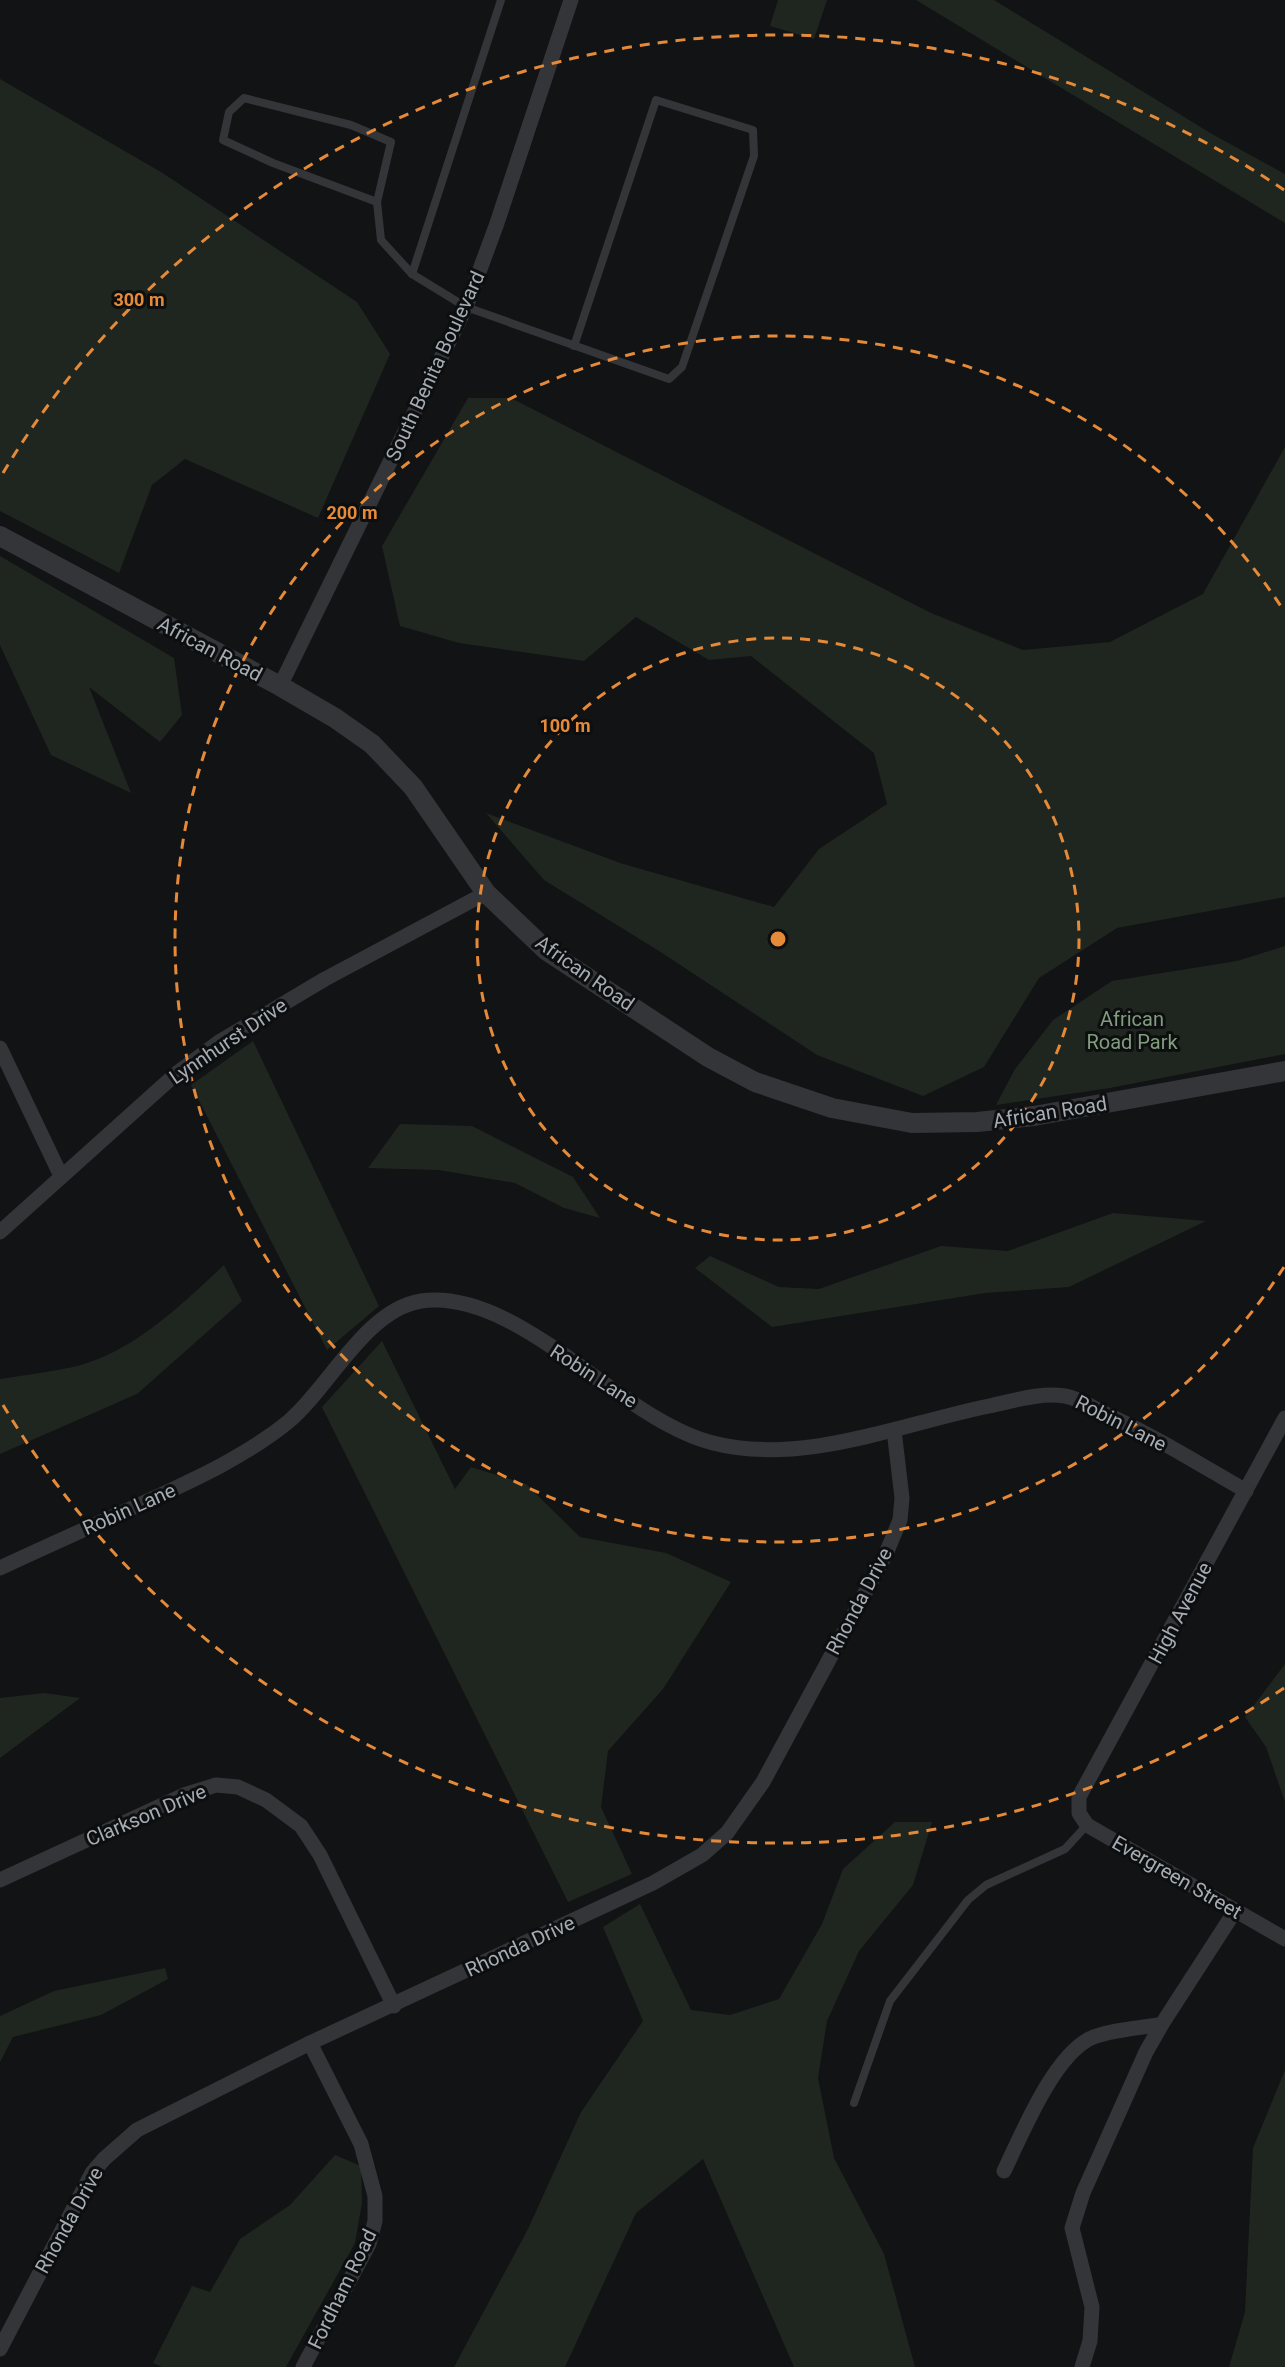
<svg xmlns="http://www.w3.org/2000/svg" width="1285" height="2367" font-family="Roboto,sans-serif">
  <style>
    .green { fill: #1f261f }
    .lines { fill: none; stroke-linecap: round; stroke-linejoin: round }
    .service { stroke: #343539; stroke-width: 8 }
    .minor { stroke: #343539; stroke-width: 15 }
    .tertiary { stroke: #343539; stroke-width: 20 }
    .ring { fill: none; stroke: #e58a39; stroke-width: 3; stroke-dasharray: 10 8 }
    .labels { text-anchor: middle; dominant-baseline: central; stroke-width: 6; stroke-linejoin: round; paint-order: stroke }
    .street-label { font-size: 20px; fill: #a5acb3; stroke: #0d0e0f }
    .park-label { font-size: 20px; fill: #819d7d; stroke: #0d0e0f }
    .centre { fill: #e58a39; stroke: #0d0e0f; stroke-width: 3 }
    .ring-label { font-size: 18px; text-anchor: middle; font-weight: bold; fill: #e58a39; stroke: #0d0e0f; stroke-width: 6; stroke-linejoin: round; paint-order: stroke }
  </style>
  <rect width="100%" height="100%" fill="#121314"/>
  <g class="green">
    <polygon points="778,0 827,0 814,39 770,26"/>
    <polygon points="916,0 994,0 1212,134 1285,174 1285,223"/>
    <polygon points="0,79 161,172 357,302 390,354 318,518 185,459 152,485 119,573 0,511"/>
    <polygon points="468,398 511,398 931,613 1023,650 1110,642 1203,594 1285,447 1285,897 1117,928 1039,978 984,1067 923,1096 817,1055 659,951 544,880 486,813 620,863 774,907 819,849 887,804 874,753 751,656 709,660 636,617 584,661 459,643 400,626 382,546"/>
    <polygon points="0,556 174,658 182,715 160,742 89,687 131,793 51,755 0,645"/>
    <polygon points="1285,946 1285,1054 1110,1088 996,1105 1015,1069 1053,1020 1112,981 1237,961"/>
    <polygon points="253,1041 379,1306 327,1350 191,1085"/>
    <polygon points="400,1124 472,1126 573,1177 600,1218 564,1208 515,1183 439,1170 368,1168"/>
    <polygon points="1113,1213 1206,1221 1069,1287 985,1293 772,1327 695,1268 710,1256 779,1287 819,1289 941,1246 1008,1251"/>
    <path d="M224 1265 242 1301 137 1394 0 1454V1379C24 1375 49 1372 73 1367 133 1353 180 1306 224 1265Z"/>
    <polygon points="382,1341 455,1489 471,1467 526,1484 580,1537 666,1553 731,1582 663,1689 608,1751 601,1807 632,1874 568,1902 322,1407"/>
    <polygon points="1285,1664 1285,1802 1266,1747 1245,1717"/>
    <polygon points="44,1693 80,1698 0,1758 0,1698"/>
    <polygon points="895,1822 932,1822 913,1885 859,1951 827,2021 818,2078 834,2158 884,2254 915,2367 794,2367 703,2159 636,2213 565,2367 454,2367 528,2229 581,2112 643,2021 603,1927 640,1904 691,2010 730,2015 779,1999 822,1924 843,1869"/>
    <polygon points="165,1968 168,1979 101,2015 13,2037 0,2062 0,2016 54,1991"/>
    <polygon points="1285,2070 1285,2367 1229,2367 1245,2312 1253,2148"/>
    <polygon points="335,2155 361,2166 362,2203 355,2243 286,2367 162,2367 153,2363 192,2286 210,2292 240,2239 290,2205"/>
  </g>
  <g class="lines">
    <g class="service">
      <polyline points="377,202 273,163 223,140 229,112 244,98 351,125 391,142 377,202 381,240 412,274 466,307 669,379 682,367 754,156 753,130 656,100 574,346"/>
      <polyline points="412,274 501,0"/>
      <polyline points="854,2103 890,2001 968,1900 986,1885 1065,1849 1087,1825"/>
    </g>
    <g class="minor">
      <polyline points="280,686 466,307 496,226 571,0"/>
      <polyline points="0,1048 61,1176"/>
      <polyline points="0,1232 177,1073 219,1042 325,979 486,893"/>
      <polyline points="1285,1418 1079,1797 1079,1813 1087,1825 1285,1939"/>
      <path d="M0 1568C47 1546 94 1525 141 1504 191 1481 245 1457 288 1422 329 1388 365 1310 421 1301 518 1287 620 1420 713 1443 803 1466 901 1424 989 1406 1014 1401 1040 1392 1065 1396 1078 1398 1092 1407 1104 1413 1153 1435 1199 1464 1246 1491"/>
      <polyline points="0,1880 184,1795 216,1785 238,1787 266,1800 301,1826 320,1855 394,2006"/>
      <path d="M1004 2171C1022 2134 1052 2059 1089 2039 1106 2030 1142 2028 1162 2024L1235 1911"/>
      <polyline points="0,2349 92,2173 104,2159 137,2130 310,2043 653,1883 702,1855 727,1833 763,1782 885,1556 900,1520 902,1498 894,1430"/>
      <polyline points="303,2367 369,2244 375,2221 375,2196 361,2144 310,2043"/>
      <polyline points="1082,2367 1090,2341 1092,2307 1072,2228 1083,2193 1146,2052 1162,2024"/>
    </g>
    <polyline class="tertiary" points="0,536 280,686 335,718 372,744 413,787 486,893 547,951 708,1057 755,1082 832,1108 912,1123 977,1122 1034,1116 1285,1071"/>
  </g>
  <g class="ring">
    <circle cx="778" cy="939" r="301"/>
    <path d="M1284 1267A603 603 0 1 1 1284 611"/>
    <path d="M1284 1688A904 904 0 0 1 3 1405M3 473A904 904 0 0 1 1284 190"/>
  </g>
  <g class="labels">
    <g class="street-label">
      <text transform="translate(435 366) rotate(-65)">South Benita Boulevard</text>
      <text transform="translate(210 649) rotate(28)">African Road</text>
      <text transform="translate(585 973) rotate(35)">African Road</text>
      <text transform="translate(228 1041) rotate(-34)">Lynnhurst Drive</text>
      <text transform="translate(1050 1112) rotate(-9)">African Road</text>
      <text transform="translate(594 1376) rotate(33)">Robin Lane</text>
      <text transform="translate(1121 1423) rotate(27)">Robin Lane</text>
      <text transform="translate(129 1509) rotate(-24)">Robin Lane</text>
      <text transform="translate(859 1601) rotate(-62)">Rhonda Drive</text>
      <text transform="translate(1180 1613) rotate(-62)">High Avenue</text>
      <text transform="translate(146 1815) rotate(-23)">Clarkson Drive</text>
      <text transform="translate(1177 1877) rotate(30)">Evergreen Street</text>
      <text transform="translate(520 1946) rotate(-25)">Rhonda Drive</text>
      <text transform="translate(69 2220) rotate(-61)">Rhonda Drive</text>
      <text transform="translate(342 2289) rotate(-64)">Fordham Road</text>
    </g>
    <g class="park-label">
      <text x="1132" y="1019">African<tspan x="1132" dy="23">Road Park</tspan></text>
    </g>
  </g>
  <circle cx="778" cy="939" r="9" class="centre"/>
  <g class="ring-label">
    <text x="139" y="306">300 m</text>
    <text x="352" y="519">200 m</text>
    <text x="565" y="732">100 m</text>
  </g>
</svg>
